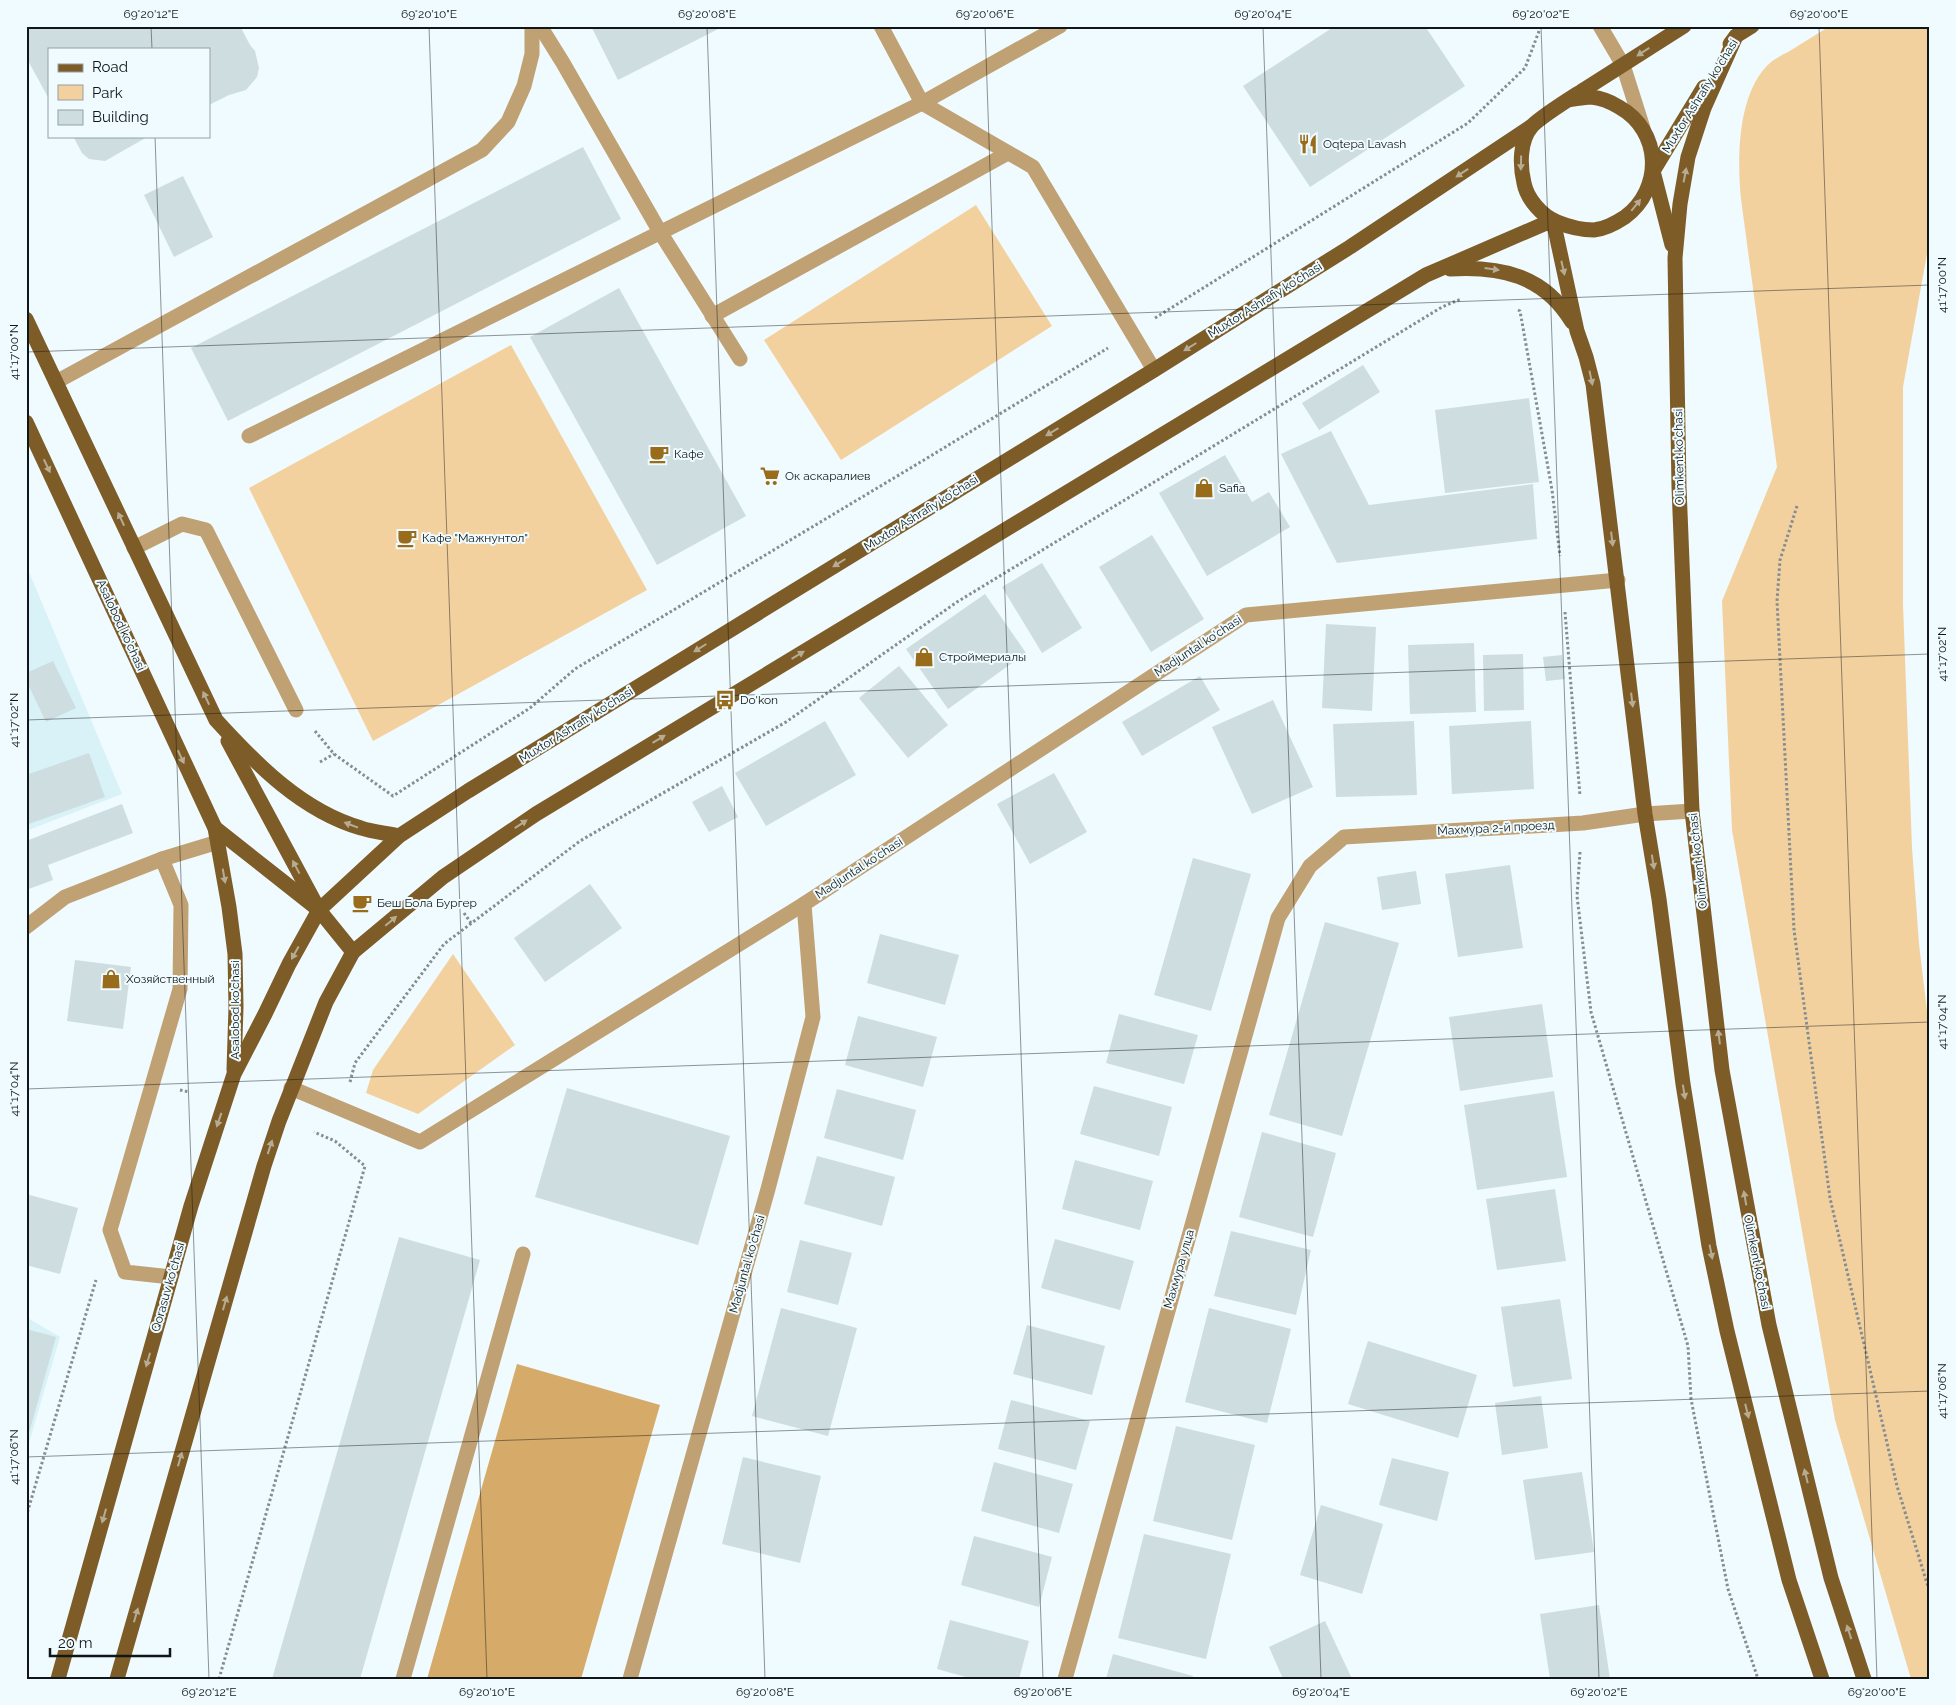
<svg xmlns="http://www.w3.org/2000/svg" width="1956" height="1705" font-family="Raleway,sans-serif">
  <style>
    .built { fill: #d9f2f7 }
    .green { fill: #f3d19f }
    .forest { fill: #d6aa68 }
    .building { fill: #cedde0 }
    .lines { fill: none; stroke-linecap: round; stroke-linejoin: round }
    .path { stroke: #848d8f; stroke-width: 3; stroke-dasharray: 2.5 2.5; stroke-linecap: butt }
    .minor { stroke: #c0a173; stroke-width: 15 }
    .major { stroke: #7d5c28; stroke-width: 15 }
    .oneway { fill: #b6ac93 }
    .ticks { fill: none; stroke: #111718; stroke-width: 1; stroke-opacity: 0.45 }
    .labels { text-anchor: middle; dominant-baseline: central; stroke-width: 4; stroke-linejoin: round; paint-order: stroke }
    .street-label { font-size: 12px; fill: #111718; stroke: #effbfe }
    .poi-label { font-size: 12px; fill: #111718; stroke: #effbfe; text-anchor: start }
    .neatline { fill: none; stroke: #111718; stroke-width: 2 }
    .ticks-label { font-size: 12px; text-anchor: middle; fill: #111718 }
  </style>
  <rect width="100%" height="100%" fill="#effbfe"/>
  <g class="built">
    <polygon points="26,565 122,794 26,831"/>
    <polygon points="26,1317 60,1337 26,1453"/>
  </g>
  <g class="green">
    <path d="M1830 26H1930V237L1903 387V604L1912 848 1919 944 1930 1036V1679H1911L1835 1420 1732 830 1722 601 1777 467 1741 199C1737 159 1737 91 1771 62 1776 58 1782 55 1788 52 1802 43 1816 35 1830 26Z"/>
    <polygon points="976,205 1052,326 841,460 764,340"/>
    <polygon points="511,345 647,590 373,741 249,488"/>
    <polygon points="453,954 515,1045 418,1114 366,1093 373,1070"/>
  </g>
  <polygon class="forest" points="517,1364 660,1405 581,1679 427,1679"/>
  <g class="building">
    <polygon points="26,26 240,26 250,45 255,51 259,68 257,77 246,90 229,95 209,105 209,49 49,49 49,99 26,57 26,53 29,51 26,45"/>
    <polygon points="591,26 724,26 618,80"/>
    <polygon points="1335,26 1425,26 1465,86 1310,187 1243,86"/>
    <polygon points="73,136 149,136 105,161 89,159 82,153"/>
    <polygon points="583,147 621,219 228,421 191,348"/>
    <polygon points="183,176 213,237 174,257 144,195"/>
    <polygon points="619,288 746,516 657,565 530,337"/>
    <polygon points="1363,365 1380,392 1319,430 1302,403"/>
    <polygon points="1529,398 1539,482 1445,493 1435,410"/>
    <polygon points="1331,431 1369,505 1533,484 1537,539 1337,563 1281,454"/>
    <polygon points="1225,455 1252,502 1269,492 1290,527 1207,576 1159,493"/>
    <polygon points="1152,535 1204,619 1151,652 1099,567"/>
    <polygon points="1042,563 1082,628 1042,653 1002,587"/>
    <polygon points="985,594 1026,653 948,709 906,649"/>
    <polygon points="1326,624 1376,627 1372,711 1322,708"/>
    <polygon points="1474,643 1476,712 1410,714 1408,645"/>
    <polygon points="1523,654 1524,710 1484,711 1483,655"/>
    <polygon points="1562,655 1565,679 1546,681 1543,657"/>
    <polygon points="53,661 76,708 46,722 26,680 26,673"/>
    <polygon points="899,666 948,725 908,758 859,698"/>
    <polygon points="1200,676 1220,710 1142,756 1122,722"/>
    <polygon points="1273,700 1313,787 1252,814 1212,727"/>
    <polygon points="825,721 856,775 766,826 735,773"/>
    <polygon points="1414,721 1417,795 1336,797 1333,724"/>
    <polygon points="1531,721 1534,789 1452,794 1449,726"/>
    <polygon points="89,753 105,797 26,825 26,775"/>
    <polygon points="1054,773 1087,832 1030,864 997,804"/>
    <polygon points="722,786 738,817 709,832 692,802"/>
    <polygon points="122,804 133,833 48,865 53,880 26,890 26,841"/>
    <polygon points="1193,858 1251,874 1211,1011 1154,995"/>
    <polygon points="1510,865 1523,948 1458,957 1445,874"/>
    <polygon points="1416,871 1421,904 1382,910 1377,877"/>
    <polygon points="590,884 622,928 545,982 514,938"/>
    <polygon points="1325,922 1399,943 1342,1136 1269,1115"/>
    <polygon points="880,934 959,955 945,1005 867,983"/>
    <polygon points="75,960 131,967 123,1029 67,1021"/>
    <polygon points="1542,1004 1553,1077 1460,1091 1449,1017"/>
    <polygon points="1119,1014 1198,1035 1184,1084 1106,1063"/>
    <polygon points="858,1016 937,1037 923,1087 845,1065"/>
    <polygon points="1094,1086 1172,1107 1159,1156 1080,1134"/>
    <polygon points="567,1088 730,1136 698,1245 535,1197"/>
    <polygon points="837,1089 916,1110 903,1160 824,1138"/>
    <polygon points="1554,1091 1567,1177 1477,1190 1464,1105"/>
    <polygon points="1262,1132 1336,1153 1313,1237 1239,1217"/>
    <polygon points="817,1156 895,1177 882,1226 804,1204"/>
    <polygon points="1075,1160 1153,1181 1140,1230 1062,1209"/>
    <polygon points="1555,1189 1566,1261 1497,1270 1486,1199"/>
    <polygon points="26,1194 78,1208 60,1274 26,1265"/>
    <polygon points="1231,1231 1311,1250 1296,1315 1214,1296"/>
    <polygon points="399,1237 480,1260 360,1679 272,1679"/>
    <polygon points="1055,1239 1134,1261 1120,1310 1041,1288"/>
    <polygon points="800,1240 852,1253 838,1305 787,1292"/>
    <polygon points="1560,1299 1572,1379 1513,1387 1501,1307"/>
    <polygon points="781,1308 857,1328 828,1436 752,1416"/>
    <polygon points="1209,1308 1291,1329 1267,1423 1185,1402"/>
    <polygon points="1027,1325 1105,1346 1092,1395 1013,1374"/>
    <polygon points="26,1329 56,1337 27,1440 26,1440"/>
    <polygon points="1368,1341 1477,1375 1458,1438 1348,1404"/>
    <polygon points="1541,1396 1548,1448 1502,1455 1495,1403"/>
    <polygon points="1011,1400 1090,1421 1076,1470 998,1449"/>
    <polygon points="1176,1426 1255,1445 1232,1540 1153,1521"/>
    <polygon points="743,1457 821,1476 800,1563 722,1544"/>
    <polygon points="1392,1458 1449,1472 1437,1521 1379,1505"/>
    <polygon points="994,1462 1073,1484 1059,1533 981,1511"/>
    <polygon points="1582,1472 1594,1552 1535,1560 1523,1480"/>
    <polygon points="1321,1505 1383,1524 1362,1594 1300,1575"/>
    <polygon points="1144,1534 1231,1554 1206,1659 1118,1638"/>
    <polygon points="974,1536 1052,1557 1039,1607 961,1585"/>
    <polygon points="1599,1605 1610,1679 1550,1679 1540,1614"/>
    <polygon points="950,1620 1029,1641 1019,1679 973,1679 937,1669"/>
    <polygon points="1325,1621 1352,1679 1283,1679 1269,1647"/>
    <polygon points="1113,1654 1193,1676 1192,1679 1106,1679"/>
  </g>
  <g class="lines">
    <g class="path">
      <polyline points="1518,310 1520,311 1552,490 1560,556"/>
      <polyline points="1155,318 1468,123 1525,68 1541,26"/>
      <polyline points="1797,506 1780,560 1777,601 1794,930 1830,1198 1897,1486 1930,1593"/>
      <polyline points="1565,612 1580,796"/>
      <polyline points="315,731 334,754 393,796 530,708 575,669 924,460 1108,348"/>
      <polyline points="320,762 334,754"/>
      <polyline points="1580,852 1577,896 1591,1012 1688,1346 1691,1399 1728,1589 1758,1679"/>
      <polyline points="464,913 471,923"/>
      <polyline points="350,1082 355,1063 444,944 580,841 786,722 957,602 1442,307 1461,299"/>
      <polyline points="180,1090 189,1092"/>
      <polyline points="26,1517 96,1280"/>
      <polyline points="219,1679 365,1166 335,1141 314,1132"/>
    </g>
    <g class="minor">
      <polyline points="540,26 563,63 660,232 740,359"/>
      <polyline points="881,26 922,103 1033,167 1154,370"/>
      <polyline points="1600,26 1623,65 1643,128"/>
      <polyline points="712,316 1008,153"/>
      <polyline points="56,382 482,150 508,122 524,86 532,54 532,26"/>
      <polyline points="249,436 922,103 1060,26"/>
      <polyline points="134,548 182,524 206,530 296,710"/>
      <polyline points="162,859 181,905 180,989 110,1230 125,1272 171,1277"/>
      <polyline points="26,927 65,897 162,859 218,842"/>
      <polyline points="291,1088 420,1142 804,904"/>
      <polyline points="403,1679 523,1254"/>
      <polyline points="630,1679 768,1189 813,1017 804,904 1246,615 1618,580"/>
      <polyline points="1065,1679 1278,918 1310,866 1344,837 1583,823 1645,814 1692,811"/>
    </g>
    <g class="major">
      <polyline points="1736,36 1704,108 1688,157 1680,204 1675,258 1679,487 1692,811 1722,1070 1769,1325 1831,1578 1864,1679"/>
      <polyline points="1730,44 1736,36 1752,26"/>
      <path d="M1568 100C1576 99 1584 97 1591 97 1601 98 1611 102 1619 107 1662 131 1663 189 1625 217 1616 223 1604 229 1594 230 1580 230 1569 227 1557 222 1542 216 1527 199 1524 183 1520 166 1519 141 1532 126 1543 115 1571 98 1585 89 1618 68 1651 47 1684 26"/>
      <polyline points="1672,245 1653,171 1704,87"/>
      <path d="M1450 269C1500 266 1544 275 1572 322"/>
      <path d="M26 319 216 720C256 764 302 811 361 828 373 832 386 833 399 836"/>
      <polyline points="26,422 215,828 229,907 235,954 236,1007 234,1070"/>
      <polyline points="228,741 319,910 353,952"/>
      <polyline points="215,828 314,906"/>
      <polyline points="58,1679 191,1206 234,1074 265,1014 289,964 319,910 399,836 468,791 1154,370 1350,247 1532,126"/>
      <polyline points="117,1679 264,1166 279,1121 326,1002 353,952 443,877 536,814 1426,275 1553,220 1577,331 1586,357 1593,384 1645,814 1659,899 1683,1084 1709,1246 1727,1331 1789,1580 1822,1679"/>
    </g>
  </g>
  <defs><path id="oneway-solid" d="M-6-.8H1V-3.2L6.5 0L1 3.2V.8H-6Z" transform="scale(1.25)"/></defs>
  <g class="oneway">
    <use href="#oneway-solid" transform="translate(1643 52) rotate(147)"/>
    <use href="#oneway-solid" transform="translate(1521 163) rotate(91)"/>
    <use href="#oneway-solid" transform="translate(1462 173) rotate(146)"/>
    <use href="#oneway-solid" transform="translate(1685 175) rotate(-79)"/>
    <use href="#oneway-solid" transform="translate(1636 205) rotate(-51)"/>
    <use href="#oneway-solid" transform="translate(1563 268) rotate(77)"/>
    <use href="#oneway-solid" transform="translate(1492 269) rotate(8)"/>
    <use href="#oneway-solid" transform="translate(1190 347) rotate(148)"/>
    <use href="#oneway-solid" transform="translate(1591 378) rotate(78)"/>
    <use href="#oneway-solid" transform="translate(1052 432) rotate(149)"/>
    <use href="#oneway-solid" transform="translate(47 466) rotate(65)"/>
    <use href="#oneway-solid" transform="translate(121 519) rotate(-115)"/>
    <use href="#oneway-solid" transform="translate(1612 539) rotate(83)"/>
    <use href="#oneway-solid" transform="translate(839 563) rotate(148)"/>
    <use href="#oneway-solid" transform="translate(700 648) rotate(148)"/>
    <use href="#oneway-solid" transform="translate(798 655) rotate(-31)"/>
    <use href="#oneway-solid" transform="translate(206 698) rotate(-115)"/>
    <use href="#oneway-solid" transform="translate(1632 700) rotate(83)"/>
    <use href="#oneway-solid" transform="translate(659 739) rotate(-31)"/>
    <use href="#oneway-solid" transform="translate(181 757) rotate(65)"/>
    <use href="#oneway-solid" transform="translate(521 824) rotate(-34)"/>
    <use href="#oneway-solid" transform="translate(351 825) rotate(-159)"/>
    <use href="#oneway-solid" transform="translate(1653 862) rotate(81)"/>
    <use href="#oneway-solid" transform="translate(296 867) rotate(-118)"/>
    <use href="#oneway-solid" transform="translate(224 876) rotate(80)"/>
    <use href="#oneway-solid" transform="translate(391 921) rotate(-40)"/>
    <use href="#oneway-solid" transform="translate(295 953) rotate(119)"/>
    <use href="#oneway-solid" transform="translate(1719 1037) rotate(-97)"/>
    <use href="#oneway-solid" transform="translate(1684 1092) rotate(81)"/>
    <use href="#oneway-solid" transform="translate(219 1120) rotate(109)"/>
    <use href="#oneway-solid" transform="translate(270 1147) rotate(-72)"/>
    <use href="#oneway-solid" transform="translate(1745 1198) rotate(-100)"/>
    <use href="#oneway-solid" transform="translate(1711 1252) rotate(79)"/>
    <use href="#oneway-solid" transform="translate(225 1303) rotate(-74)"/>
    <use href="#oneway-solid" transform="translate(148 1360) rotate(106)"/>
    <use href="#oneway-solid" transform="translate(1747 1411) rotate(76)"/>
    <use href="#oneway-solid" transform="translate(180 1459) rotate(-74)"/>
    <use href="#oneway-solid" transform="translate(1806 1476) rotate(-104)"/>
    <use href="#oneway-solid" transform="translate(104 1516) rotate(106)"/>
    <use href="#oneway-solid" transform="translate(136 1615) rotate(-74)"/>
    <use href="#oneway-solid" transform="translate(1849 1632) rotate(-108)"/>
  </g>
  <path class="ticks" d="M151 26 152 49M429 26 487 1679M707 26 765 1679M985 26 1043 1679M1263 26 1321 1679M1541 26 1599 1679M1819 26 1877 1679M155 136 209 1679M26 352 1930 285M26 720 1930 654M26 1089 1930 1022M26 1457 1930 1391"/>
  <defs>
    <symbol id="restaurant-bare" viewBox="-9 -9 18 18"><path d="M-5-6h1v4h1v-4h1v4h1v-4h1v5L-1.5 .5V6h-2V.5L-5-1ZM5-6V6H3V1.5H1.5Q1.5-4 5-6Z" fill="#996c1b" stroke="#effbfe" stroke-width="2.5" paint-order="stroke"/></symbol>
    <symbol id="cafe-bare" viewBox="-9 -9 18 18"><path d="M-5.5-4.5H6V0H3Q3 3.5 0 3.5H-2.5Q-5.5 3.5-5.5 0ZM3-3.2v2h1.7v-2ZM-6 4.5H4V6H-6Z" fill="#996c1b" stroke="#effbfe" stroke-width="2.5" paint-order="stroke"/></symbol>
    <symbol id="supermarket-bare" viewBox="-9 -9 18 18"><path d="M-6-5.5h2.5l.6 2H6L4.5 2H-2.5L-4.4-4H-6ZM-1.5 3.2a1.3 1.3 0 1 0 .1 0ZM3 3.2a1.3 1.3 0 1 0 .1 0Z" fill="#996c1b" stroke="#effbfe" stroke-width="2.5" paint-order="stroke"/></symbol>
    <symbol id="shop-bare" viewBox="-9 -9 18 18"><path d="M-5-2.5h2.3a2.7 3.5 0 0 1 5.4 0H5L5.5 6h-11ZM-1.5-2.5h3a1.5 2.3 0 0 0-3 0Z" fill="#996c1b" stroke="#effbfe" stroke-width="2.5" paint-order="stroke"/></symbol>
    <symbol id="bus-bare" viewBox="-9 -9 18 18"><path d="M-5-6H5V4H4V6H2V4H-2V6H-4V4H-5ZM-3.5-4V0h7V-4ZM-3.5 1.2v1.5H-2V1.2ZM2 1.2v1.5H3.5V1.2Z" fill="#996c1b" stroke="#effbfe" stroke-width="2.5" paint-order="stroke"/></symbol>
  </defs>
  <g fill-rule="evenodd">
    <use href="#restaurant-bare" x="1294" y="130" width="28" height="28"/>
    <use href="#cafe-bare" x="645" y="440" width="28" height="28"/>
    <use href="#supermarket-bare" x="756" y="462" width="28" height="28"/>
    <use href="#shop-bare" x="1190" y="474" width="28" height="28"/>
    <use href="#cafe-bare" x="393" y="524" width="28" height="28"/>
    <use href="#shop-bare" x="910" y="643" width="28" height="28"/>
    <use href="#bus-bare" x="711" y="686" width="28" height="28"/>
    <use href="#cafe-bare" x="348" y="889" width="28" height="28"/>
    <use href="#shop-bare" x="97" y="965" width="28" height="28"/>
  </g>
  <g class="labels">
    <g class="street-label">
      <text transform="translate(1700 96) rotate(-58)">Muxtor Ashrafiy ko'chasi</text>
      <text transform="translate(1265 300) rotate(-32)">Muxtor Ashrafiy ko'chasi</text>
      <text transform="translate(1679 457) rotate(-91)">Olimkent ko'chasi</text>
      <text transform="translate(921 513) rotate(-32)">Muxtor Ashrafiy ko'chasi</text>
      <text transform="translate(121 625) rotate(65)">Asalobod ko'chasi</text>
      <text transform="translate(1198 646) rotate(-33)">Madjuntal ko'chasi</text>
      <text transform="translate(576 725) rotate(-32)">Muxtor Ashrafiy ko'chasi</text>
      <text transform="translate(1496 828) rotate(-3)">Махмура 2-й проезд</text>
      <text transform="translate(1698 861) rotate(-96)">Olimkent ko'chasi</text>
      <text transform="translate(859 868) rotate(-33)">Madjuntal ko'chasi</text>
      <text transform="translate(235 1010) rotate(-90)">Asalobod ko'chasi</text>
      <text transform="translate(1757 1262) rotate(79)">Olimkent ko'chasi</text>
      <text transform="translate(747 1264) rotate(-74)">Madjuntal ko'chasi</text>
      <text transform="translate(1179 1269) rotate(-74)">Махмура улца</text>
      <text transform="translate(168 1287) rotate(-74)">Qorasuv ko'chasi</text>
    </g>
    <g class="poi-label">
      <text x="1323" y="144">Oqtepa Lavash</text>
      <text x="674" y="454">Кафе</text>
      <text x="785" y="476">Ок аскаралиев</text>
      <text x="1219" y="488">Safia</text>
      <text x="422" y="538">Кафе "Мажнунтол"</text>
      <text x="939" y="657">Строймериалы</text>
      <text x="740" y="700">Do'kon</text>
      <text x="377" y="903">Беш Бола Бургер</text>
      <text x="126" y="979">Хозяйственный</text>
    </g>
  </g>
  <rect width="1956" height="1705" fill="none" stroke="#effbfe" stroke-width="55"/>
  <rect x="48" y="48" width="162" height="90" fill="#effbfe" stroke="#96a0a2"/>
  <rect x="58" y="64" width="25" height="8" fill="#7d5c28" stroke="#96a0a2"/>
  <text x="92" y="72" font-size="15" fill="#111718">Road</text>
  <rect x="58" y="85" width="25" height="15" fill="#f3d19f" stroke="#96a0a2"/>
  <text x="92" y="98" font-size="15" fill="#111718">Park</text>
  <rect x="58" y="110" width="25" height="15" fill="#cedde0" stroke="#96a0a2"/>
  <text x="92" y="122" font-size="15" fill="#111718">Building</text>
  <path d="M50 1648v8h120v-8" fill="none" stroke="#111718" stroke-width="2.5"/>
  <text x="58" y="1648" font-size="15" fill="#111718" stroke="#effbfe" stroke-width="4" paint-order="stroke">20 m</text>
  <rect x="28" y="28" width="1900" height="1650" class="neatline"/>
  <g class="ticks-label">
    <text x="151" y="18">69°20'12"E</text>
    <text x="429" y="18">69°20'10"E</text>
    <text x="707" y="18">69°20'08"E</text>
    <text x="985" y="18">69°20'06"E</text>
    <text x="1263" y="18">69°20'04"E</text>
    <text x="1541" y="18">69°20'02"E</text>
    <text x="1819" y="18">69°20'00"E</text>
    <text transform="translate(1942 285) rotate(-90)" y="4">41°17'00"N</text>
    <text transform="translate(14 352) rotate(-90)" y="4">41°17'00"N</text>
    <text transform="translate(1942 654) rotate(-90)" y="4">41°17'02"N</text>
    <text transform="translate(14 720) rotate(-90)" y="4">41°17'02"N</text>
    <text transform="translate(1942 1022) rotate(-90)" y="4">41°17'04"N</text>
    <text transform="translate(14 1089) rotate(-90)" y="4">41°17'04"N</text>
    <text transform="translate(1942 1391) rotate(-90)" y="4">41°17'06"N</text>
    <text transform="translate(14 1457) rotate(-90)" y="4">41°17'06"N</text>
    <text x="209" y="1696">69°20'12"E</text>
    <text x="487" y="1696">69°20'10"E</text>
    <text x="765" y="1696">69°20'08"E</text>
    <text x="1043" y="1696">69°20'06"E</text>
    <text x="1321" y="1696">69°20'04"E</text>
    <text x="1599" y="1696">69°20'02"E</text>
    <text x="1877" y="1696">69°20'00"E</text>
  </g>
</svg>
